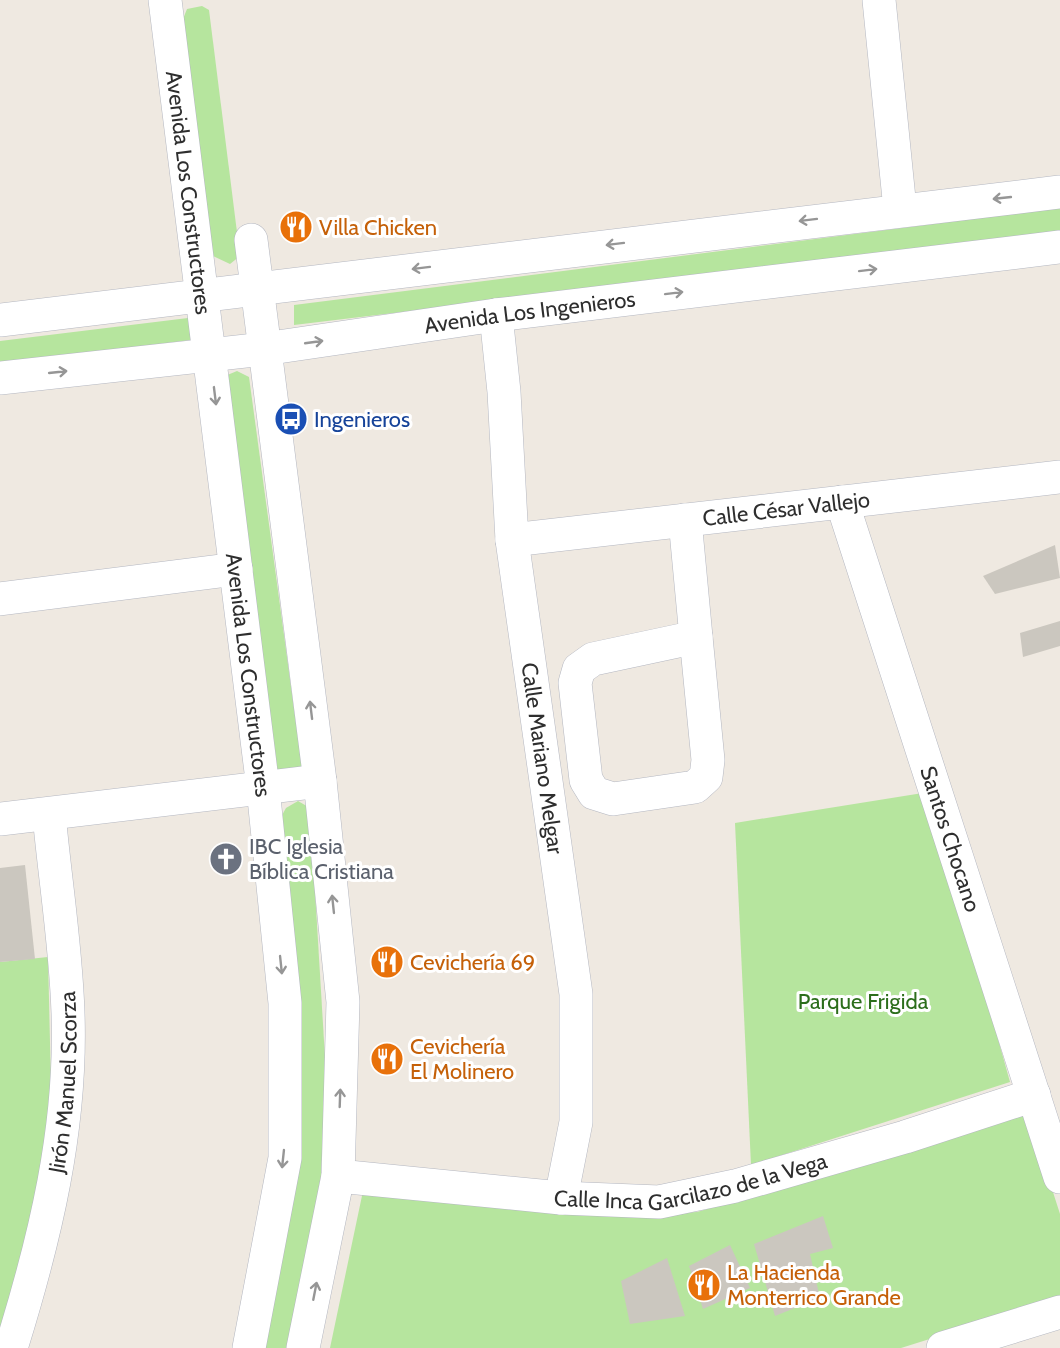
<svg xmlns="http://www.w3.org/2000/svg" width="1060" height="1348" font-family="Cabin,sans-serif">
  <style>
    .green { fill: #b6e59e }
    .building { fill: #cbc7bf }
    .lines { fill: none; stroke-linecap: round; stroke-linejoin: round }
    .minor-casing { stroke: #b4b7c1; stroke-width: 34 }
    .minor { stroke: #fff; stroke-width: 33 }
    .oneway { stroke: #969696 }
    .labels { text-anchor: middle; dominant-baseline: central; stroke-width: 6; stroke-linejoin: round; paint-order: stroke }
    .street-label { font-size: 22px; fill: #2e2e2e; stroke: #fff }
    .food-label { font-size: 22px; fill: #c56008; stroke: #fff; text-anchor: start }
    .transit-label { font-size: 22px; fill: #164399; stroke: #fff; text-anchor: start }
    .worship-label { font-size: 22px; fill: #5b616d; stroke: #fff; text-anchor: start }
    .park-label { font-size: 22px; fill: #2c6e1b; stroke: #fff }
  </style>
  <rect width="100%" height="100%" fill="#efe9e1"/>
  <g class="green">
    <polygon points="202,6 209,10 240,256 230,264 213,256 183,19 187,9"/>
    <polygon points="1060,208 1060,233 294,325 294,305"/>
    <polygon points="188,318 191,340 0,364 0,341"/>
    <polygon points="237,371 249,377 303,775 276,776 225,376"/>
    <polygon points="929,792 1010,1082 751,1165 735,823"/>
    <polygon points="298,801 310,808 326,1074 321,1176 288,1348 263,1348 281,817 286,808"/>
    <polygon points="48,957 51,1085 45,1166 0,1343 0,962"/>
    <polygon points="1028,1114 1060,1214 1060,1298 901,1348 330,1348 363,1191 647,1215 697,1212"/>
  </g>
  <g class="building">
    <polygon points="1055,545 1060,578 995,594 983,576"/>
    <polygon points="1060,621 1060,646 1023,657 1020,633"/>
    <polygon points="25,865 35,959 0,962 0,868"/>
    <polygon points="823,1216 833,1248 810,1254 820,1298 775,1316 754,1244"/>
    <polygon points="730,1245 750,1288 703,1309 689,1266"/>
    <polygon points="667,1258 685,1316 630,1324 621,1281"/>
  </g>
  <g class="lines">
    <defs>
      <g id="minor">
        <path id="s1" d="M165 0 263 788 285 1003V1158L249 1348"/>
        <polyline points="879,0 900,209"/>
        <polyline points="251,240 320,781 343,1002 338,1176 303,1348"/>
        <path id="s2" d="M496 315 504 392 512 540 576 994V1122L561 1198"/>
        <polyline points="0,320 1060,192"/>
        <path id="s3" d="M0 378 264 349 496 315 1060 247"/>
        <path id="s4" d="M842 502 1060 1177"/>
        <polyline points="685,520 696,637"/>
        <path id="s5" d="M512 540 1060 477"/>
        <polyline points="0,599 236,569"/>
        <polygon points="696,637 708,760 706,777 695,787 613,799 594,793 586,780 575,683 579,669 593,659"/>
        <polyline points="0,819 320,781"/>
        <path id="s6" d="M338 1176 561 1198 659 1202 735 1186 905 1137 1034 1095"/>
        <path id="s7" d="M11 1348C45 1239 72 1128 68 1013 66 947 55 880 49 814"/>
        <polyline points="943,1348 1060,1312"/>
      </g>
    </defs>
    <use href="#minor" class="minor-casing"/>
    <use href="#minor" class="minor"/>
  </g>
  <defs><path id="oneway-shaft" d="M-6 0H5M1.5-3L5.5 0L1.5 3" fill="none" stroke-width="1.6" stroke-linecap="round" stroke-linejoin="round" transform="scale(1.5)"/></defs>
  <g class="oneway">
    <use href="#oneway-shaft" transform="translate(1002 198) rotate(174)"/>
    <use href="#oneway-shaft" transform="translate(808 220) rotate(173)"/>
    <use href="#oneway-shaft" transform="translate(615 244) rotate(173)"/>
    <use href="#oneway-shaft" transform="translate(421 268) rotate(173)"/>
    <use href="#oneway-shaft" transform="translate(868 270) rotate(-7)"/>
    <use href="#oneway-shaft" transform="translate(674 293) rotate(-7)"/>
    <use href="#oneway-shaft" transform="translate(314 342) rotate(-8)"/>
    <use href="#oneway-shaft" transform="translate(58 372) rotate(-6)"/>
    <use href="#oneway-shaft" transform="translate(215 396) rotate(83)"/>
    <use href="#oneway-shaft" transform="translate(311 710) rotate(-97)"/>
    <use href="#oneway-shaft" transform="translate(333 904) rotate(-96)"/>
    <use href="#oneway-shaft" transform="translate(281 965) rotate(84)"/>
    <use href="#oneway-shaft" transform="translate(340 1098) rotate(-88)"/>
    <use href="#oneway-shaft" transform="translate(283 1159) rotate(96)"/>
    <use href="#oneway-shaft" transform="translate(315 1291) rotate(-79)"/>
  </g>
  <defs>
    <symbol id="restaurant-disc" viewBox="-11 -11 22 22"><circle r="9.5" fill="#e8710a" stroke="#fff"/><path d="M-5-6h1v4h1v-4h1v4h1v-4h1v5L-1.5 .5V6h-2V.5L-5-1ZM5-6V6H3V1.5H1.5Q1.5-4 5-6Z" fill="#fff"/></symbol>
    <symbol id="bus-disc" viewBox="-11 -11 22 22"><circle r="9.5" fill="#1a4fb4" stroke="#fff"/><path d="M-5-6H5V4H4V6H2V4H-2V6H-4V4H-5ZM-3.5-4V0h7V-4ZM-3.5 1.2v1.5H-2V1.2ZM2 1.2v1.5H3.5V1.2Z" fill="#fff"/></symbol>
    <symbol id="church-disc" viewBox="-11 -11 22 22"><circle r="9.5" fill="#6b7280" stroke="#fff"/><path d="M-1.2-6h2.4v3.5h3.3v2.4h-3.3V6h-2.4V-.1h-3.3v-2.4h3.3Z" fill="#fff"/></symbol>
  </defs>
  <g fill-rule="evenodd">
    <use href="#restaurant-disc" x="277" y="208" width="38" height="38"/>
    <use href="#bus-disc" x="272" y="400" width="38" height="38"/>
    <use href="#church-disc" x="207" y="840" width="38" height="38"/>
    <use href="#restaurant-disc" x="368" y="943" width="38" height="38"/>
    <use href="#restaurant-disc" x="368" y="1040" width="38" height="38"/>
    <use href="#restaurant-disc" x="685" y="1266" width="38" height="38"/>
  </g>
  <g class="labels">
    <g class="street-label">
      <text stroke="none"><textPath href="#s1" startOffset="194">Avenida Los Constructores</textPath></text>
      <text stroke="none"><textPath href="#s3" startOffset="534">Avenida Los Ingenieros</textPath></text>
      <text stroke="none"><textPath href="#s5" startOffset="276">Calle César Vallejo</textPath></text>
      <text stroke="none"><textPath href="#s1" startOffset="680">Avenida Los Constructores</textPath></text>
      <text stroke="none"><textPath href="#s2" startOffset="446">Calle Mariano Melgar</textPath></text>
      <text stroke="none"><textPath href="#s4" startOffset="354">Santos Chocano</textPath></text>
      <text stroke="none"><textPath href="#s7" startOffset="272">Jirón Manuel Scorza</textPath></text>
      <text stroke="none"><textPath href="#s6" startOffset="356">Calle Inca Garcilazo de la Vega</textPath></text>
    </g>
    <g class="food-label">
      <text x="319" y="227">Villa Chicken</text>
      <text x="410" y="962">Cevichería 69</text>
      <text x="410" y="1046">Cevichería<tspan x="410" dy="25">El Molinero</tspan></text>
      <text x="727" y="1272">La Hacienda<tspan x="727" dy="25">Monterrico Grande</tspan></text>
    </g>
    <g class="transit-label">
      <text x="314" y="419">Ingenieros</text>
    </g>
    <g class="worship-label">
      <text x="249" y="846">IBC Iglesia<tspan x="249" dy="25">Bíblica Cristiana</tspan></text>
    </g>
    <g class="park-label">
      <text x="863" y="1001">Parque Frigida</text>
    </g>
  </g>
</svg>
